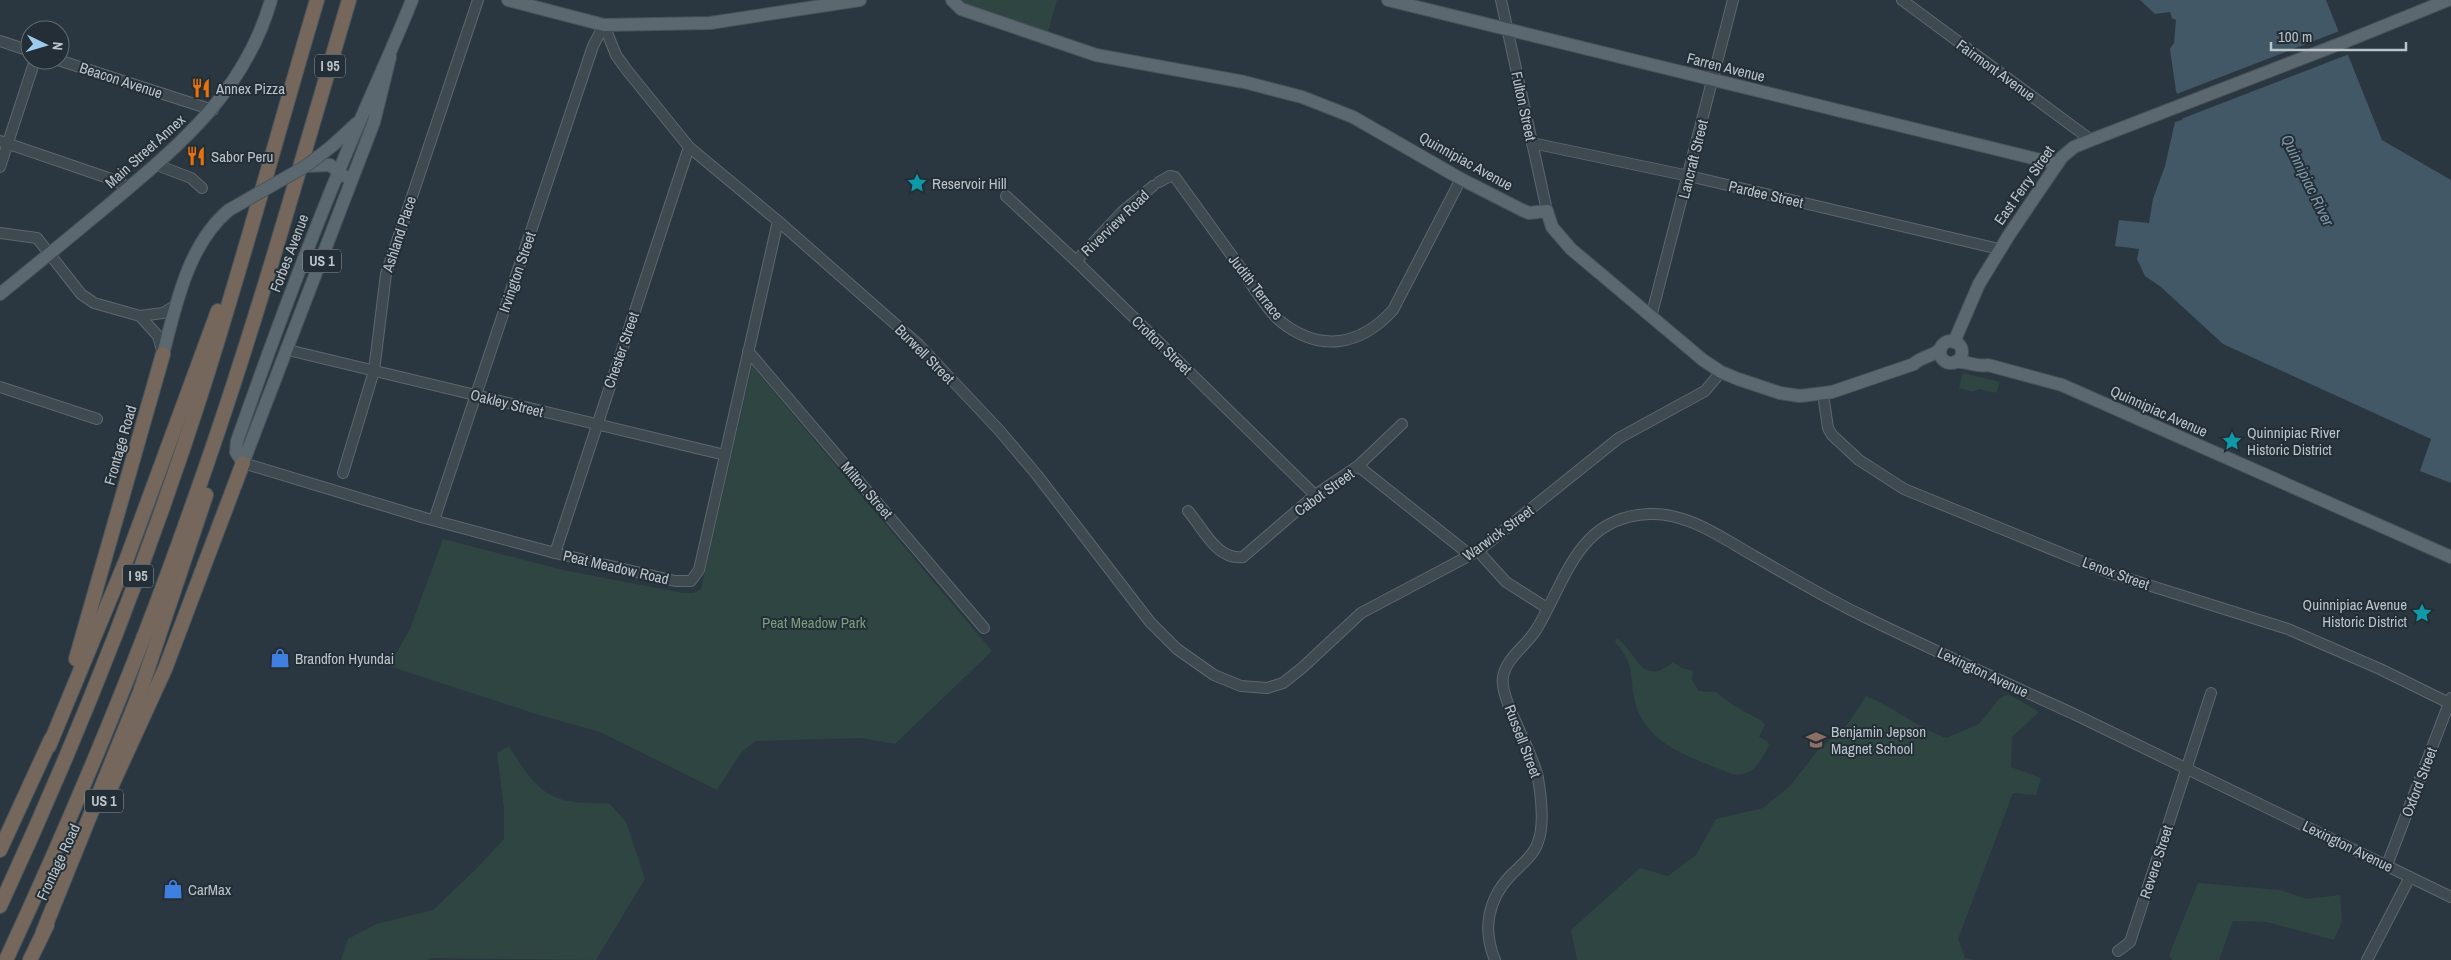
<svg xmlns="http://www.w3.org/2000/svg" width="2451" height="960" font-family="'Archivo Narrow',sans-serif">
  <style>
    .green { fill: #2f4542 }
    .water { fill: #425867 }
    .pier { fill: #2a3740 }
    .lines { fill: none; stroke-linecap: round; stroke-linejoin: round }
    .minor-casing { stroke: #5c676e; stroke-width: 12 }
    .major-casing { stroke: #48525a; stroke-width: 14 }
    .highway-casing { stroke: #49545b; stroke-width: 16 }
    .minor { stroke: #3e4950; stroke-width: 10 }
    .major { stroke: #5c6870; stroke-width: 12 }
    .highway { stroke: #75675c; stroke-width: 14 }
    .major-bridge-casing { stroke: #48525a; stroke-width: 14; stroke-linecap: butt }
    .major-bridge { stroke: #5c6870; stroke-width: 12 }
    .labels { text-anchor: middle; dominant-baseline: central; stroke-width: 4; stroke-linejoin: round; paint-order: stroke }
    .shield { fill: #232e36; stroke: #8d979e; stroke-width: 1 }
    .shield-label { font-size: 14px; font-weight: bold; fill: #bbc4ca }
    .street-label { font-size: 15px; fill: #bbc4ca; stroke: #232e36 }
    .poi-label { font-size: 15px; fill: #bbc4ca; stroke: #232e36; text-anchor: start }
    .park-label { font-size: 15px; fill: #7c9e7e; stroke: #232e36 }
    .water-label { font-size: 16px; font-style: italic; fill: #7f98aa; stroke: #232e36 }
  </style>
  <rect width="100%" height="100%" fill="#2a3740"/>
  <g class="green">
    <polygon points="963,0 1057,0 1048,32 967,5"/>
    <polygon points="752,366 992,651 895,744 861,738 755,741 741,753 717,790 600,732 536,714 389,666 410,629 443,539 563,570 683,593 694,593 701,589"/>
    <polygon points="1963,373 2000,382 1996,393 1979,389 1973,392 1959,388"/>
    <path d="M1617 638C1637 652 1641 689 1673 662L1682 668 1693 671 1692 680 1699 691 1716 692 1733 705 1762 721 1765 725 1759 737 1767 741 1769 745C1760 762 1754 777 1732 774 1694 758 1647 747 1635 702 1629 676 1636 665 1615 642Z"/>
    <path d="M2008 694 2039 712 2012 737 2011 767 2041 778 2036 795 2013 793 1958 939 1965 958 1973 960H1577L1571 930 1640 868 1668 876 1696 855 1716 819 1763 808 1791 785 1818 750 1847 725 1866 696C1895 708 1917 727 1946 738L1979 724 1999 699Z"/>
    <path d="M509 746C539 795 551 805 609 803L626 822 645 879 596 960 431 958 427 960H341L348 939 376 924 433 910 476 869 504 839V808L497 753Z"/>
    <polygon points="2198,883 2280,890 2306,899 2340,895 2342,921 2334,940 2267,922 2233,921 2219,960 2172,960 2169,955"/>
  </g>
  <polygon class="water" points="2140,0 2326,0 2382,140 2451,180 2451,483 2420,471 2431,439 2223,344 2161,287 2145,276 2137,259 2139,249 2115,246 2119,220 2149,223 2153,199 2165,166 2175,122 2182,120 2184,114 2176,91 2170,49 2174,43 2176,20 2172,18 2170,12 2155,14"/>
  <polygon class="pier" points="2342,30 2352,53 2181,119 2174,95"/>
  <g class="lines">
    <defs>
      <g id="minor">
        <polyline points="1501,0 1547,211"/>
        <polyline points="1902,0 2091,140"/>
        <polyline points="604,25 616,55 626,69 689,147 778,221 918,344 999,430 1037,475 1150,622 1177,649 1214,675 1241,686 1267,688 1283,683 1302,668 1361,613 1478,551 1619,438 1705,391 1721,372"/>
        <polyline points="0,41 30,51"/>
        <polyline points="58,60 213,110"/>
        <polyline points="0,141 117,181 129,188"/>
        <polyline points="1532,143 1689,176 1999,249"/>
        <polyline points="157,165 191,178 202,188"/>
        <polyline points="0,167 35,60"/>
        <path d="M1159 182 1170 176 1175 177C1195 205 1215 232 1235 260 1245 274 1268 312 1280 321 1320 353 1360 346 1393 310L1461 179"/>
        <polyline points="1006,196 1076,261 1315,495"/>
        <polyline points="0,233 37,238 81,294 94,303 140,316 163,313 176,305"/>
        <polyline points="1076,261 1123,211 1153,186"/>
        <polyline points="140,316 158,336 163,354"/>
        <polyline points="1651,317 1733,0"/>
        <polyline points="288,350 725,455"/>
        <polyline points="748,351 984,628"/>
        <polyline points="0,387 97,419"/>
        <polyline points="1823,394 1828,428 1832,435 1859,460 1904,489 2110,573 2288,629 2380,669 2451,704"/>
        <polyline points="243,463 425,518 555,553 675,581 691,581 699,570 778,221"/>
        <polyline points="1358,466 1470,555"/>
        <polyline points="343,473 374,371 386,274 478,0"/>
        <path d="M1188 511C1203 528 1217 561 1243 557L1315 495 1358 466 1402 424"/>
        <polyline points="434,520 593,46 604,25"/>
        <polyline points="1478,551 1506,582 1547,608"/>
        <polyline points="555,553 689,147"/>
        <polyline points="2387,865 2451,698"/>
        <polyline points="2118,951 2130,942 2211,693"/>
        <path d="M1495 960C1482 929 1488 899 1511 875 1521 865 1534 855 1538 842 1545 824 1541 796 1538 778 1533 750 1499 699 1503 677 1506 658 1526 646 1536 630 1566 581 1577 517 1649 514 1687 512 1722 538 1754 556 1789 576 1824 597 1861 615 1932 650 2004 682 2076 715 2201 775 2326 836 2451 897"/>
        <polyline points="2367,960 2410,877"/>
      </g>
      <g id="major">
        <polyline points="508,0 604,25 710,23 860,0"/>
        <path d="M952 0 961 9 1096 55 1244 82 1302 97 1353 117 1461 179 1522 210 1529 213 1547 211 1552 227 1571 249 1703 360 1721 372 1738 379 1780 393 1800 396 1832 392 1914 364C1921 356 1934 357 1941 348"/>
        <polyline points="1388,0 2057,164"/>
        <path d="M390 57 374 122 243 463 236 452 237 441C269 350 302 260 339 171 362 113 389 58 412 0"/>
        <polyline points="332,146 357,123"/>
        <polyline points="306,166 330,165 344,176"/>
        <path d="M0 294C37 264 75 233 112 202 181 144 245 91 271 0"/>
        <circle cx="1951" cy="352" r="11"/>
        <polyline points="1954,342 1979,284 2009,235 2062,157 2074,147 2091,140 2347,41 2448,0"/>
        <path d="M163 354C176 305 188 244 229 210"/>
        <path d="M1955 362C1966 360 1977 368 1988 365L2062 385 2451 557"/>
      </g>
      <g id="highway">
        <polyline points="76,659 163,354"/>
        <polyline points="49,746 127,558 218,311"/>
        <polyline points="112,785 165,669 243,463"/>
        <polyline points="0,850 51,739"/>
        <path d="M0 906C77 740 145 568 201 394 243 263 278 131 317 0"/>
        <polyline points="43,932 140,692 206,495"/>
        <path d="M6 960C74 813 137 663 191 509 251 342 299 170 349 0"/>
        <polyline points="30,960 47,925"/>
      </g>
    </defs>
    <use href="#minor" class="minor-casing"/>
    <use href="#major" class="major-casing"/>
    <use href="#highway" class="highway-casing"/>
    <use href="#minor" class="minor"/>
    <use href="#major" class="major"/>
    <use href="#highway" class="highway"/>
    <defs>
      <polyline id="major-bridge" points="229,210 306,166 332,146"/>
    </defs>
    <use href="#major-bridge" class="major-bridge-casing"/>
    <use href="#major-bridge" class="major-bridge"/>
  </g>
  <defs>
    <symbol id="restaurant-bare" viewBox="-9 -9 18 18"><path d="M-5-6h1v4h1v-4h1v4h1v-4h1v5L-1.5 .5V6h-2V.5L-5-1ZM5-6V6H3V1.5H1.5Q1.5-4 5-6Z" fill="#e8710a" stroke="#232e36" stroke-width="2.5" paint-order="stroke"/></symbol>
    <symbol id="sight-bare" viewBox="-9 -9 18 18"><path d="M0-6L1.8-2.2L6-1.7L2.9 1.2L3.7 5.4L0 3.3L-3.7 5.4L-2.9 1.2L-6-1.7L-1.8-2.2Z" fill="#0f9aa8" stroke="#232e36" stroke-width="2.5" paint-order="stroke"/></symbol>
    <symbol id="shop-bare" viewBox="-9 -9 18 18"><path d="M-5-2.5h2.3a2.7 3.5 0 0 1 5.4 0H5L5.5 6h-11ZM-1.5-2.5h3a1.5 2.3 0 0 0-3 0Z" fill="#3f7fe0" stroke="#232e36" stroke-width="2.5" paint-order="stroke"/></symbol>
    <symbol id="school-bare" viewBox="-9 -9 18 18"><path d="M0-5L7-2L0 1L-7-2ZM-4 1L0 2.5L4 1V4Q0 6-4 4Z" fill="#8d6e63" stroke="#232e36" stroke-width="2.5" paint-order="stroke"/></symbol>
  </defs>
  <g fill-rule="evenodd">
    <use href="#restaurant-bare" x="187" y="74" width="28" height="28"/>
    <use href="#restaurant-bare" x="182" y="142" width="28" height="28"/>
    <use href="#sight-bare" x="903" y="169" width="28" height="28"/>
    <use href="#sight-bare" x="2218" y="427" width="28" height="28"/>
    <use href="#sight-bare" x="2408" y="599" width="28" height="28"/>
    <use href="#shop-bare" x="266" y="644" width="28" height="28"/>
    <use href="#school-bare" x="1802" y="726" width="28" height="28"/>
    <use href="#shop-bare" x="159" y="875" width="28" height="28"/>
  </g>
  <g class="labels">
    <g class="shield">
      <rect x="315" y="54.5" width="30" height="23" rx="4"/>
      <rect x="303" y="249.5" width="38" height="23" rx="4"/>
      <rect x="123" y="564.5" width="30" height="23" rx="4"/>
      <rect x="85" y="789.5" width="38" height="23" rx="4"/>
    </g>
    <g class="shield-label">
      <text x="330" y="66">I 95</text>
      <text x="322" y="261">US 1</text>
      <text x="138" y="576">I 95</text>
      <text x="104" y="801">US 1</text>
    </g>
    <g class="street-label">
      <text transform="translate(1726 67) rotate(14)">Farren Avenue</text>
      <text transform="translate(1996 70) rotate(36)">Fairmont Avenue</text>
      <text transform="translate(121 80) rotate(18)">Beacon Avenue</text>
      <text transform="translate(1524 106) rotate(78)">Fulton Street</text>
      <text transform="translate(145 151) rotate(-42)">Main Street Annex</text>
      <text transform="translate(1693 159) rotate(-76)">Lancraft Street</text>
      <text transform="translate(1466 161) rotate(29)">Quinnipiac Avenue</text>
      <text transform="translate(2024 185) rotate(-55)">East Ferry Street</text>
      <text transform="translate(1766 194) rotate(13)">Pardee Street</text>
      <text transform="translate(1115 223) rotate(-44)">Riverview Road</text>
      <text transform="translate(399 234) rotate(-72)">Ashland Place</text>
      <text transform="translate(289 253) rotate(-69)">Forbes Avenue</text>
      <text transform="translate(517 272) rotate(-71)">Irvington Street</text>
      <text transform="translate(1256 287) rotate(52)">Judith Terrace</text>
      <text transform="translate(1162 345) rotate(44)">Crofton Street</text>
      <text transform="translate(621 350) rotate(-71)">Chester Street</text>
      <text transform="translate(925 354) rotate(45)">Burwell Street</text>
      <text transform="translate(507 403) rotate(14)">Oakley Street</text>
      <text transform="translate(2159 411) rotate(24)">Quinnipiac Avenue</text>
      <text transform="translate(120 445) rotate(-74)">Frontage Road</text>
      <text transform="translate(867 490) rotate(49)">Milton Street</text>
      <text transform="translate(1324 492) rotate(-36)">Cabot Street</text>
      <text transform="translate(1498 533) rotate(-36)">Warwick Street</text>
      <text transform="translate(616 567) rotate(13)">Peat Meadow Road</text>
      <text transform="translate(2116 573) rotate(20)">Lenox Street</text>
      <text transform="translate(1983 672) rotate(25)">Lexington Avenue</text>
      <text transform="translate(1523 741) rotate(69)">Russell Street</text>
      <text transform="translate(2419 782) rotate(-69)">Oxford Street</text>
      <text transform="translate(2348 846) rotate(26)">Lexington Avenue</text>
      <text transform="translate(58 862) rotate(-65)">Frontage Road</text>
      <text transform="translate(2156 862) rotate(-72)">Revere Street</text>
    </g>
    <g class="poi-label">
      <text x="216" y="88">Annex Pizza</text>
      <text x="211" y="156">Sabor Peru</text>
      <text x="932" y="183">Reservoir Hill</text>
      <text x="2247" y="432">Quinnipiac River<tspan x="2247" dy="17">Historic District</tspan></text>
      <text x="2407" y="604" text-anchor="end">Quinnipiac Avenue<tspan x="2407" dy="17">Historic District</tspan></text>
      <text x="295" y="658">Brandfon Hyundai</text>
      <text x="1831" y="731">Benjamin Jepson<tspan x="1831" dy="17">Magnet School</tspan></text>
      <text x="188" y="889">CarMax</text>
    </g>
    <g class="park-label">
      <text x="814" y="622">Peat Meadow Park</text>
    </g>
    <g class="water-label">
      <text transform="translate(2308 180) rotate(64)">Quinnipiac River</text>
    </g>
  </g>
  <g transform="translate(45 45) rotate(95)"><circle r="24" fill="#232e36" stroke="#606a71"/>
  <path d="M0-4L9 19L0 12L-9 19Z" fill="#9dcaed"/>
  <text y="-8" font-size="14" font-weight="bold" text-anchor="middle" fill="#bbc4ca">N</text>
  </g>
  <path d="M2271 42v8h135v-8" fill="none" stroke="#bbc4ca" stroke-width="2.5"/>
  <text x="2278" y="42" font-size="15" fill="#bbc4ca" stroke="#232e36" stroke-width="4" paint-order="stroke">100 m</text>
</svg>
